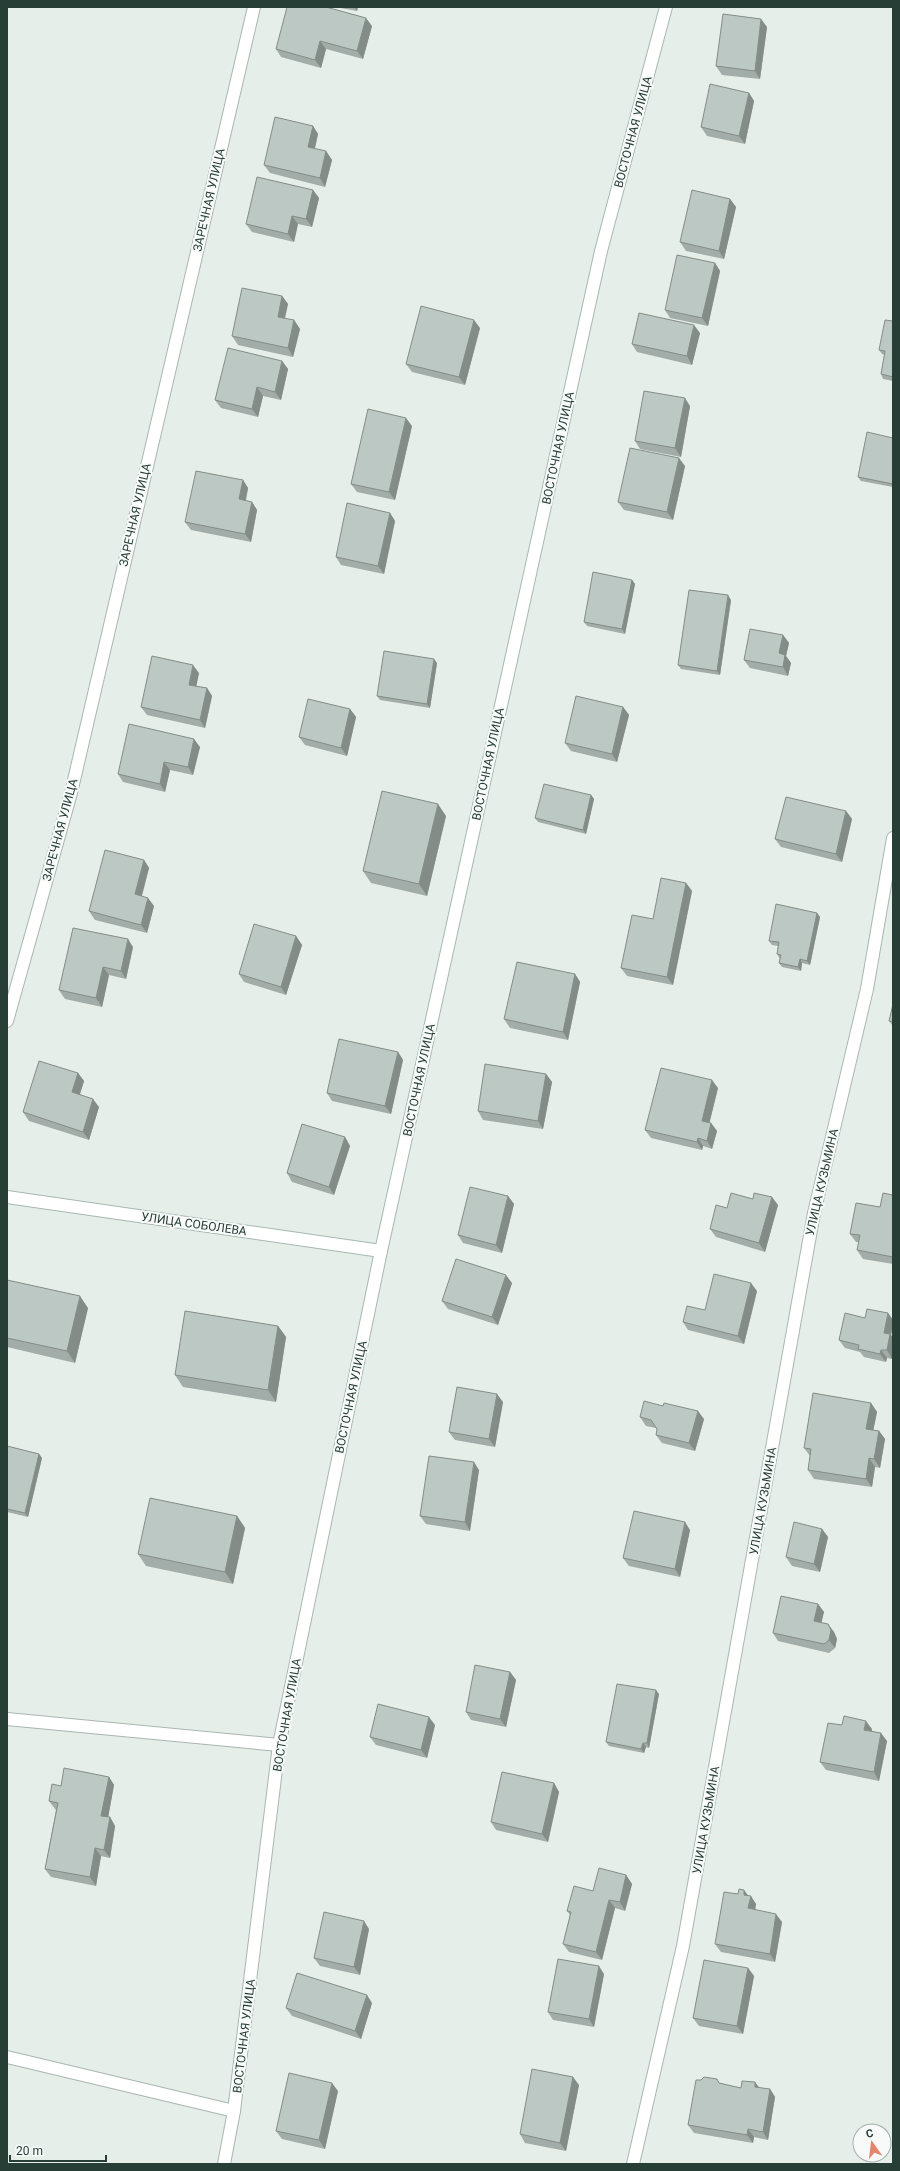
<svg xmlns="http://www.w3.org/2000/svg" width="900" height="2171" font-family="Roboto,sans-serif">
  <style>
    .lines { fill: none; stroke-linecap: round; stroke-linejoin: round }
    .lane-casing { stroke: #a9b6b1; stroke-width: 14 }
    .street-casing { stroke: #a9b6b1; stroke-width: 14 }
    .secondary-casing { stroke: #a6b8b1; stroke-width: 14 }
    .lane { stroke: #fff; stroke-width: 12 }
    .street { stroke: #fff; stroke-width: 12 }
    .secondary { stroke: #fff; stroke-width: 12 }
    .wall { fill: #a2aca8 }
    .shaded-wall { fill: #848c88 }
    .building { fill: #bcc8c3; stroke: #848c88 }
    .labels { text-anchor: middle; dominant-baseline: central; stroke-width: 4; stroke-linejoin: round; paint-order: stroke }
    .street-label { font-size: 12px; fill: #273e37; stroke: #f7faf8 }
  </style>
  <rect width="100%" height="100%" fill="#e6eeea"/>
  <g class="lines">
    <defs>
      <polyline id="lane" points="7,1719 279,1745"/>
      <g id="street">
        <polyline points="7,1021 71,793 254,7"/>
        <polyline points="7,2057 234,2111"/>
        <polyline points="224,2164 234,2111 279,1745 381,1251"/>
        <polyline points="633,2164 683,1946 814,1213 867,989 893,838"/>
      </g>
      <polyline id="secondary" points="7,1197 381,1251 601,251 666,7"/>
    </defs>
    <use href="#lane" class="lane-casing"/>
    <use href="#street" class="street-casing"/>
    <use href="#secondary" class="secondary-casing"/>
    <use href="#lane" class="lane"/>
    <use href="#street" class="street"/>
    <use href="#secondary" class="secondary"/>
  </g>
  <g class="wall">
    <polygon points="335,7 358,7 357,11"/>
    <polygon points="372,26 363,59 326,49 321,68 281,57 276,49"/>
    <polygon points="767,27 760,79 722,75 716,66"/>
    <polygon points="749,93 754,101 745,144 707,136 701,127"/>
    <polygon points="313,126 318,134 315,149 326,151 332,160 325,187 270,173 264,165"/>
    <polygon points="313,190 319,198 312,227 298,224 294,242 252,232 246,224"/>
    <polygon points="730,199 736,207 724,259 686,251 680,242"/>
    <polygon points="715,263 720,271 708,326 670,318 665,310"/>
    <polygon points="282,296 288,304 285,319 294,320 300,329 293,357 238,345 232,336"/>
    <polygon points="893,321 893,381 883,379 881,374 885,355 882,354 879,350"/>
    <polygon points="480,328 465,385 412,372 406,364"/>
    <polygon points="700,333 692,365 637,352 632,344"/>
    <polygon points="282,361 288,369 281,400 263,396 258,417 221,408 215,400"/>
    <polygon points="690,406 681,457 640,449 635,441"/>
    <polygon points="412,426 395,500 357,492 351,484"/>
    <polygon points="893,438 893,487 861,481 858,477"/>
    <polygon points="685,466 673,520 624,510 618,502"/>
    <polygon points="243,480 248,488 246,501 252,502 257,510 251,542 191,530 185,522"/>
    <polygon points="390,513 395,521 384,574 341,565 336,557"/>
    <polygon points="632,580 635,584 625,634 587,626 584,622"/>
    <polygon points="731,600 720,675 681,669 678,665"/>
    <polygon points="783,635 789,643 786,656 791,663 788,676 750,668 744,660"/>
    <polygon points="437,663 430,708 380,700 377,696"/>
    <polygon points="199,673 196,686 207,688 212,696 205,728 147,715 141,707"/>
    <polygon points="623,707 629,715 617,762 571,751 565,743"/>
    <polygon points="350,709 356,717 347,756 305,745 299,737"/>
    <polygon points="200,747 193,775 170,770 165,792 123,782 118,774"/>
    <polygon points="591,795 594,799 586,834 538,822 535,818"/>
    <polygon points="846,811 852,819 842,862 781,847 775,839"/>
    <polygon points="446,816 427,896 371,883 363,871"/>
    <polygon points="144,860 149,868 142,896 154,906 147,933 95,920 89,911"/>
    <polygon points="686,883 692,891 673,985 627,976 621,968 653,919"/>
    <polygon points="817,913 820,917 810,965 802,963 801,971 782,967 779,963 780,959 777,954 778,946 772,945 769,941"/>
    <polygon points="296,936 302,945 286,995 244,982 239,974"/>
    <polygon points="133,947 126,979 109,975 102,1007 65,999 59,990"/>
    <polygon points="575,974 580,982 568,1040 510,1028 504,1019"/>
    <polygon points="893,1004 893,1026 889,1021"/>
    <polygon points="398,1052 403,1060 391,1114 332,1101 327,1093"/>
    <polygon points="78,1073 84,1081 80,1094 99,1107 89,1140 29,1121 23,1112"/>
    <polygon points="546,1074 552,1082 543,1129 483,1120 478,1111"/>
    <polygon points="718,1088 709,1123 711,1123 717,1131 712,1149 703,1146 702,1150 651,1138 645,1130"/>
    <polygon points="345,1137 350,1146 334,1195 292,1182 287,1173"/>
    <polygon points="893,1195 893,1264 863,1259 857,1250 859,1242 856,1242 850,1234"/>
    <polygon points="508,1196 514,1204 502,1253 463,1243 458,1235"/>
    <polygon points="778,1205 765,1252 716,1237 710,1229 727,1208"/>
    <polygon points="7,1280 88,1308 75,1363 7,1347"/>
    <polygon points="512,1283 498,1325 448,1309 442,1301"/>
    <polygon points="757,1291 744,1344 688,1330 683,1322 705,1310"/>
    <polygon points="888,1313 893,1320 893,1324 891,1335 893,1338 893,1355 892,1359 887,1358 886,1362 864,1357 860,1352 845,1348 839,1340 865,1318"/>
    <polygon points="278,1326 286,1337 276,1402 183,1387 175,1375"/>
    <polygon points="503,1402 495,1447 455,1440 449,1432"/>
    <polygon points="871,1403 877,1412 873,1430 879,1431 885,1439 880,1468 875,1467 872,1487 814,1479 808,1470 810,1456 804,1448"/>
    <polygon points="640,1417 704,1419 695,1451 662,1443 656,1435 657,1429 656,1428 646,1426"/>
    <polygon points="7,1446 39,1454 42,1458 28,1517 7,1512"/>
    <polygon points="479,1470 470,1531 426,1524 420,1516"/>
    <polygon points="237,1516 245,1528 233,1584 146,1566 138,1554"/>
    <polygon points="822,1529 828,1537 820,1572 792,1566 786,1557"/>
    <polygon points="690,1530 680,1577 629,1566 623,1558"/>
    <polygon points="818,1604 824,1612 821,1622 834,1632 837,1639 835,1648 829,1653 778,1641 773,1633"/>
    <polygon points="510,1672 516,1680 506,1727 471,1720 466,1712"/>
    <polygon points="659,1694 649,1748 646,1747 644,1753 609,1746 606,1742"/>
    <polygon points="435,1725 427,1758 376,1745 370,1737"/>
    <polygon points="842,1725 872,1729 872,1731 887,1741 879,1781 826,1770 820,1762"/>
    <polygon points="109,1777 114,1785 108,1817 110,1817 115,1826 110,1858 101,1856 96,1886 51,1877 45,1869 56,1810 55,1809 49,1801 61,1786"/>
    <polygon points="554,1783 559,1792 548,1842 496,1830 491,1822"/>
    <polygon points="626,1875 632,1884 625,1911 615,1908 602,1960 569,1952 563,1944 570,1915 567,1911 593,1891"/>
    <polygon points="749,1896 756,1904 755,1910 782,1922 775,1962 721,1952 715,1944"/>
    <polygon points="369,1929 360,1975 320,1966 314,1958"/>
    <polygon points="748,1968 754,1976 743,2034 699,2026 693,2018"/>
    <polygon points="604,1974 594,2027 553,2020 548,2012"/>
    <polygon points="372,2003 361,2039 292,2016 286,2008"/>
    <polygon points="717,2079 719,2083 741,2088 759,2088 770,2089 775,2097 768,2140 754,2137 753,2143 694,2133 688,2125 701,2080"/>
    <polygon points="579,2085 566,2151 525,2143 520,2134"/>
    <polygon points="338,2091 325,2149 282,2139 276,2131"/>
  </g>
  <g class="shaded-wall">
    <polygon points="354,7 358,7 357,11"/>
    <polygon points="366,18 372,26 363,59 357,51"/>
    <polygon points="761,19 767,27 760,79 755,71"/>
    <polygon points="320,41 326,49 321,68 315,60"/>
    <polygon points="749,93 754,101 745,144 739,136"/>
    <polygon points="313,126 318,134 313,155 308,147"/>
    <polygon points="326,151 332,160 325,187 320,178"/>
    <polygon points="313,190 319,198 312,227 306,219"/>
    <polygon points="730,199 736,207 724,259 719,251"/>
    <polygon points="292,216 298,224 294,242 288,234"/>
    <polygon points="715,263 720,271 708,326 702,318"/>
    <polygon points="282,296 288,304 283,325 278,317"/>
    <polygon points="294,320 300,329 293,357 288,348"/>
    <polygon points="474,320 480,328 465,385 459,377"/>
    <polygon points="694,325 700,333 692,365 687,356"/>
    <polygon points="282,361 288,369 281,400 275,392"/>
    <polygon points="257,387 263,396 258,417 252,409"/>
    <polygon points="685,398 690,406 681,457 675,448"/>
    <polygon points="406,418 412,426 395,500 389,492"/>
    <polygon points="679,458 685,466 673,520 667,512"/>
    <polygon points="243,480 248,488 244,508 239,499"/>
    <polygon points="252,502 257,510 251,542 245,534"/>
    <polygon points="390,513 395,521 384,574 378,566"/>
    <polygon points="632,580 635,584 625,634 622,629"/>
    <polygon points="728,595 731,600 720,675 717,671"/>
    <polygon points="783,635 789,643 786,656 791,663 788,676 783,667 779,653"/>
    <polygon points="434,659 437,663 430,708 427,704"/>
    <polygon points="193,665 199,673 195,693 189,685"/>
    <polygon points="207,688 212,696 205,728 200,720"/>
    <polygon points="623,707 629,715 617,762 612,754"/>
    <polygon points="350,709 356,717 347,756 341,748"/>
    <polygon points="194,739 200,747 193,775 188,767"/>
    <polygon points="164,762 170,770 165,792 160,784"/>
    <polygon points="591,795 594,799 586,834 583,830"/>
    <polygon points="438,804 446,816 427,896 419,884"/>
    <polygon points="846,811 852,819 842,862 836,854"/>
    <polygon points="144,860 149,868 140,902 135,894"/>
    <polygon points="686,883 692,891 673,985 667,977"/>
    <polygon points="148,898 154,906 147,933 141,925"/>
    <polygon points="817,913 820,917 810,965 807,961"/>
    <polygon points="296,936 302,945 286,995 281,987"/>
    <polygon points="128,939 133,947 126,979 121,971"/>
    <polygon points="800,959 802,963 801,971 798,967"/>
    <polygon points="103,967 109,975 102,1007 96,998"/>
    <polygon points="575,974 580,982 568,1040 563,1032"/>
    <polygon points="398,1052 403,1060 391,1114 385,1106"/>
    <polygon points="78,1073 84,1081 78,1100 72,1092"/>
    <polygon points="546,1074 552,1082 543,1129 538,1121"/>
    <polygon points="712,1080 718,1088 708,1129 702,1121"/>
    <polygon points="93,1099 99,1107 89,1140 83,1132"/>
    <polygon points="711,1123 717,1131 712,1149 707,1141"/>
    <polygon points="345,1137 350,1146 334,1195 329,1187"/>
    <polygon points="698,1138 703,1146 702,1150 697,1142"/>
    <polygon points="508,1196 514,1204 502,1253 496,1245"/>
    <polygon points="772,1197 778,1205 765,1252 759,1243"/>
    <polygon points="506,1275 512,1283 498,1325 492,1317"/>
    <polygon points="751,1283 757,1291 744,1344 738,1336"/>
    <polygon points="80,1296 88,1308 75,1363 67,1351"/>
    <polygon points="888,1313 893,1320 893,1324 891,1335 893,1338 893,1355 892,1359 887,1350 884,1333"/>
    <polygon points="278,1326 286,1337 276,1402 268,1390"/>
    <polygon points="881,1350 887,1358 886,1362 880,1354"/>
    <polygon points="497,1394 503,1402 495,1447 489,1439"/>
    <polygon points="871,1403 877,1412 872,1437 866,1429"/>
    <polygon points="698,1411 704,1419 695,1451 689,1443"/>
    <polygon points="879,1431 885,1439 880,1468 874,1459"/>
    <polygon points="39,1454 42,1458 28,1517 25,1513"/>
    <polygon points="869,1458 875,1467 872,1487 866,1479"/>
    <polygon points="474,1462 479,1470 470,1531 465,1522"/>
    <polygon points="237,1516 245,1528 233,1584 225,1572"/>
    <polygon points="685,1522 690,1530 680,1577 675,1569"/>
    <polygon points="822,1529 828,1537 820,1572 814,1564"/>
    <polygon points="818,1604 824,1612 820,1629 814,1621"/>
    <polygon points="828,1624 834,1632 837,1639 835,1648 829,1640"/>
    <polygon points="510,1672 516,1680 506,1727 500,1719"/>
    <polygon points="656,1690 659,1694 649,1748 647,1743"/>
    <polygon points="429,1717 435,1725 427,1758 421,1750"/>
    <polygon points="866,1721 872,1729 870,1738 864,1730"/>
    <polygon points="881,1733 887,1741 879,1781 874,1772"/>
    <polygon points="643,1743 646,1747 644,1753 641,1749"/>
    <polygon points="109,1777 114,1785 107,1824 101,1816"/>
    <polygon points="554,1783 559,1792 548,1842 542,1834"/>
    <polygon points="110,1817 115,1826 110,1858 104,1850"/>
    <polygon points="95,1848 101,1856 96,1886 90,1877"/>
    <polygon points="626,1875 632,1884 625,1911 620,1902"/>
    <polygon points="744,1890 750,1898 751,1896 756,1904 754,1917 748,1908 744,1895"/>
    <polygon points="609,1900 615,1908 602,1960 596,1952"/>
    <polygon points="776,1914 782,1922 775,1962 770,1954"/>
    <polygon points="364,1921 369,1929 360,1975 354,1967"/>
    <polygon points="599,1966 604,1974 594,2027 589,2019"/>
    <polygon points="748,1968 754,1976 743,2034 737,2026"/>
    <polygon points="367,1995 372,2003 361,2039 355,2031"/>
    <polygon points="573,2077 579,2085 566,2151 560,2143"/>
    <polygon points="755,2082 761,2090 755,2087"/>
    <polygon points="332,2083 338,2091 325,2149 319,2140"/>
    <polygon points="770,2089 775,2097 768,2140 763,2132"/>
    <polygon points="748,2129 754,2137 753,2143 747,2135"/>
  </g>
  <g class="building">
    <polygon points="287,7 326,7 366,18 357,51 320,41 315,60 276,49"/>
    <polygon points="723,14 761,19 755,71 716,66"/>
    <polygon points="710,84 749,93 739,136 701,127"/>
    <polygon points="275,117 313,126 308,147 326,151 320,178 264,165"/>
    <polygon points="257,177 313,190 306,219 292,216 288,234 246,224"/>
    <polygon points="692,190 730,199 719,251 680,242"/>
    <polygon points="677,255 715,263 702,318 665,310"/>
    <polygon points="242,288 282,296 278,317 294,320 288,348 232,336"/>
    <polygon points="421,306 474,320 459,377 406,364"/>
    <polygon points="639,313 694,325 687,356 632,344"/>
    <polygon points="885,320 893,321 893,377 881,374 885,351 879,350"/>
    <polygon points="228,348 282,361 275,392 257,387 252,409 215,400"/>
    <polygon points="644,391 685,398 675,448 635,441"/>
    <polygon points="368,409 406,418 389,492 351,484"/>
    <polygon points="867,432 893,438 893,484 858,477"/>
    <polygon points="630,448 679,458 667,512 618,502"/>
    <polygon points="196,471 243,480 239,499 252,502 245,534 185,522"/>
    <polygon points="347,503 390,513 378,566 336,557"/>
    <polygon points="593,572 632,580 622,629 584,622"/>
    <polygon points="689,590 728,595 717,671 678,665"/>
    <polygon points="750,629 783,635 779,653 785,655 783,667 744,660"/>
    <polygon points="384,651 434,659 427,704 377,696"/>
    <polygon points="152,656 193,665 189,685 207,688 200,720 141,707"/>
    <polygon points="576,696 623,707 612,754 565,743"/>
    <polygon points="308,699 350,709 341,748 299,737"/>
    <polygon points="129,724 194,739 188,767 164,762 160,784 118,774"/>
    <polygon points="544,784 591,795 583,830 535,818"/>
    <polygon points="382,791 438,804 419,884 363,871"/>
    <polygon points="786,797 846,811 836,854 775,839"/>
    <polygon points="105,850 144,860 135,894 148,898 141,925 89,911"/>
    <polygon points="661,878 686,883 667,977 621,968 632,915 653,919"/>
    <polygon points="776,904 817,913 807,961 800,959 798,967 779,963 781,955 777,954 779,942 769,941"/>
    <polygon points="254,924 296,936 281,987 239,974"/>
    <polygon points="73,928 128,939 121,971 103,967 96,998 59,990"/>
    <polygon points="517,962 575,974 563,1032 504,1019"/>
    <polygon points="893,1004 893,1022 889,1021"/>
    <polygon points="339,1039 398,1052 385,1106 327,1093"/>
    <polygon points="39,1061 78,1073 72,1092 93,1099 83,1132 23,1112"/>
    <polygon points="485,1064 546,1074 538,1121 478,1111"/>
    <polygon points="661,1068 712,1080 702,1121 711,1123 707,1141 698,1138 697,1142 645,1130"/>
    <polygon points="302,1124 345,1137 329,1187 287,1173"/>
    <polygon points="470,1187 508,1196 496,1245 458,1235"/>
    <polygon points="731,1193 753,1199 754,1193 772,1197 759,1243 710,1229 716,1205 727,1208"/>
    <polygon points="883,1193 893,1195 893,1257 857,1250 860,1235 850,1234 856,1203 880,1207"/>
    <polygon points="456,1259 506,1275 492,1317 442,1301"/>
    <polygon points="714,1274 751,1283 738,1336 683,1322 687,1306 705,1310"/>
    <polygon points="7,1280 80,1296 67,1351 7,1338"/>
    <polygon points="867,1309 888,1313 884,1333 890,1334 887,1350 881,1350 880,1354 858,1349 859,1345 839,1340 845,1313 865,1318"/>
    <polygon points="185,1311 278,1326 268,1390 175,1375"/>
    <polygon points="457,1387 497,1394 489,1439 449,1432"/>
    <polygon points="813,1393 871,1403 866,1429 879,1431 874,1459 869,1458 866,1479 808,1470 811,1449 804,1448"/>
    <polygon points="644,1401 663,1406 664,1403 698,1411 689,1443 656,1435 657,1429 651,1420 640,1417"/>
    <polygon points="7,1446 39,1454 25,1513 7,1509"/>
    <polygon points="429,1456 474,1462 465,1522 420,1516"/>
    <polygon points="150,1498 237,1516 225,1572 138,1554"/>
    <polygon points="634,1511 685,1522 675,1569 623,1558"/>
    <polygon points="794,1522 822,1529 814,1564 786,1557"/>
    <polygon points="781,1596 818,1604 814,1621 828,1624 831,1630 829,1640 824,1644 773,1633"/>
    <polygon points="475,1665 510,1672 500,1719 466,1712"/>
    <polygon points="617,1684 656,1690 647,1743 643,1743 641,1749 606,1742"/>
    <polygon points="378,1704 429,1717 421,1750 370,1737"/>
    <polygon points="844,1716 866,1721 864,1730 881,1733 874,1772 820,1762 828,1723 842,1725"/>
    <polygon points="64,1768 109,1777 101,1816 110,1817 104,1850 95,1848 90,1877 45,1869 58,1803 49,1801 52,1784 61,1786"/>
    <polygon points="502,1772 554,1783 542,1834 491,1822"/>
    <polygon points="599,1868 626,1875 620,1902 609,1900 596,1952 563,1944 571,1912 567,1911 574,1886 593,1891"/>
    <polygon points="739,1889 744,1890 744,1895 751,1896 748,1908 776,1914 770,1954 715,1944 724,1892 738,1894"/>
    <polygon points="324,1912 364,1921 354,1967 314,1958"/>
    <polygon points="558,1959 599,1966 589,2019 548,2012"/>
    <polygon points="704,1960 748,1968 737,2026 693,2018"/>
    <polygon points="297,1973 367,1995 355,2031 286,2008"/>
    <polygon points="532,2069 573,2077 560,2143 520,2134"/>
    <polygon points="289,2073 332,2083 319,2140 276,2131"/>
    <polygon points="704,2077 717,2079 719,2083 741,2088 742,2081 755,2082 755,2087 770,2089 763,2132 748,2129 747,2135 688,2125 696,2080 701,2080"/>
  </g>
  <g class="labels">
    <g class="street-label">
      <text transform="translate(633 132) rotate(-75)">ВОСТОЧНАЯ УЛИЦА</text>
      <text transform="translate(209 200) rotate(-77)">ЗАРЕЧНАЯ УЛИЦА</text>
      <text transform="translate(558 448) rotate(-78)">ВОСТОЧНАЯ УЛИЦА</text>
      <text transform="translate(135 515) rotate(-77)">ЗАРЕЧНАЯ УЛИЦА</text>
      <text transform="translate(488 764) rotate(-78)">ВОСТОЧНАЯ УЛИЦА</text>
      <text transform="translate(60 830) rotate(-75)">ЗАРЕЧНАЯ УЛИЦА</text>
      <text transform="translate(419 1080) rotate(-78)">ВОСТОЧНАЯ УЛИЦА</text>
      <text transform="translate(822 1182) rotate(-77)">УЛИЦА КУЗЬМИНА</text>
      <text transform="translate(194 1224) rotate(8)">УЛИЦА СОБОЛЕВА</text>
      <text transform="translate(351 1397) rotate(-78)">ВОСТОЧНАЯ УЛИЦА</text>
      <text transform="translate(763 1501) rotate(-80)">УЛИЦА КУЗЬМИНА</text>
      <text transform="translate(287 1715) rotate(-80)">ВОСТОЧНАЯ УЛИЦА</text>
      <text transform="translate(706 1820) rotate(-80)">УЛИЦА КУЗЬМИНА</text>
      <text transform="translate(244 2036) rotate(-83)">ВОСТОЧНАЯ УЛИЦА</text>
    </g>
  </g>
  <rect width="900" height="2171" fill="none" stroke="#273e37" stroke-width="16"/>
  <g transform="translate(872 2143) rotate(346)"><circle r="19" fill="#f7faf8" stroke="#a4afab"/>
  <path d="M0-3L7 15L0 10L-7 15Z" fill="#e4856e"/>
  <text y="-6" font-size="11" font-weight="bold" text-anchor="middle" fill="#273e37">С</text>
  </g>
  <path d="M10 2155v6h96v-6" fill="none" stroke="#273e37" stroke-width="2"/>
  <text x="16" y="2155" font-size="12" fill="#273e37" stroke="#f7faf8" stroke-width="3" paint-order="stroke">20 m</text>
</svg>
